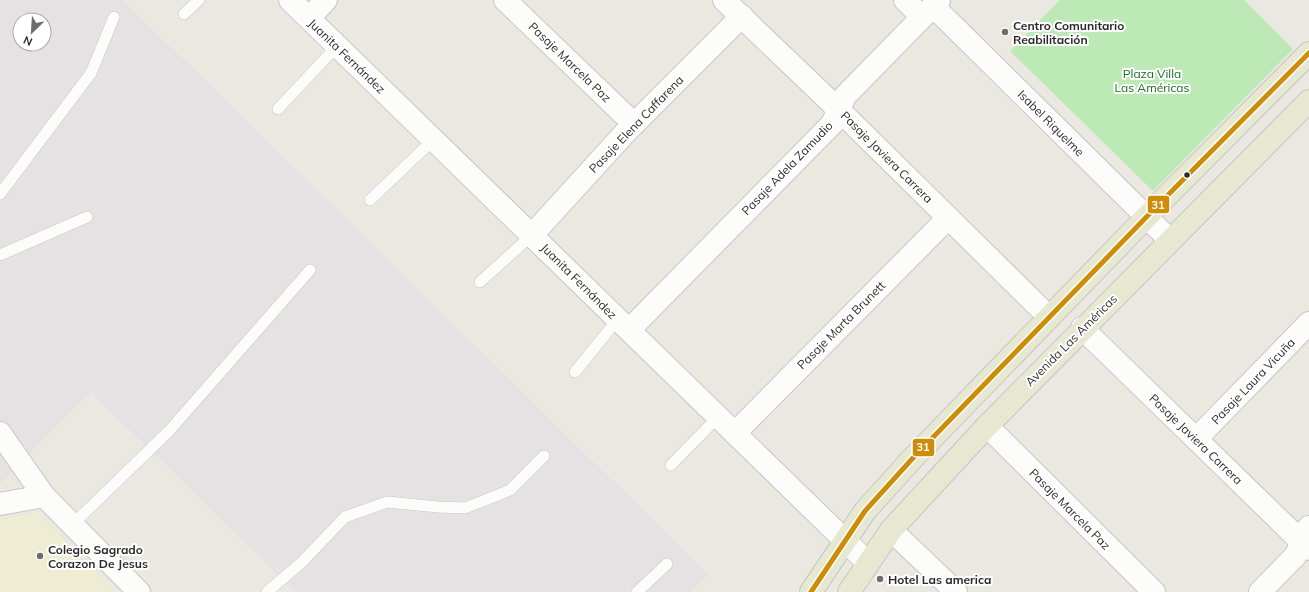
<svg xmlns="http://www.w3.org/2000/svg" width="1309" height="592" font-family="Mulish,sans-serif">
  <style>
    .industrial { fill: #e6e2e3; fill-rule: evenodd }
    .education { fill: #eeedd4 }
    .green { fill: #bce9b6 }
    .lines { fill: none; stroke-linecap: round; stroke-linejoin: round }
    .lane-casing { stroke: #c8c6c6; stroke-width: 12 }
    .street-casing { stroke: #c8c6c6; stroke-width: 24 }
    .secondary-casing { stroke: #c8c6c6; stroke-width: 24 }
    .primary-casing { stroke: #c5c5c1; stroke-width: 24 }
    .lane { stroke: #fcfcfa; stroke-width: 11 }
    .street { stroke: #fcfcfa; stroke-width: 22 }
    .secondary { stroke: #fcfcfa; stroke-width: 22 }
    .primary { stroke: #e7e8d2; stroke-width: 22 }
    .bus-1-casing { stroke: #fff; stroke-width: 8 }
    .bus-1 { stroke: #ce8d09; stroke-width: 5 }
    .poi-dot { fill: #6e6d6a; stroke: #fff; stroke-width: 1.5 }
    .bus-dot { fill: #2b2b2b; stroke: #fff; stroke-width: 1.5 }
    .labels { text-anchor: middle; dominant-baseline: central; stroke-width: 4; stroke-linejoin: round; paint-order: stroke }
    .poi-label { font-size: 12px; font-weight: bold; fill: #2b2b2b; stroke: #fff; text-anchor: start }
    .street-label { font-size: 12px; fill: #2b2b2b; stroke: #fff }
    .park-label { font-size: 12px; fill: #14701d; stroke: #fff }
    .line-badge { stroke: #fff; stroke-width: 1.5 }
    .badge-label { font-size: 11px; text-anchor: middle; font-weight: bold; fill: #fff }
  </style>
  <rect width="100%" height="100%" fill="#eae8e0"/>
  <path class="industrial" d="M0 0H123L708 574 691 592H295L91 392 0 484ZM20 20H44V44H20Z"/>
  <polygon class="education" points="38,513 115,592 0,592 0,520"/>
  <polygon class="green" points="1060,0 1244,0 1293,49 1153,191 1010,51"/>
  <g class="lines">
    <defs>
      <g id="lane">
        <polyline points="184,14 199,0"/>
        <polyline points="278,109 337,46"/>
        <polyline points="0,194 91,73 114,17"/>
        <polyline points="370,200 433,140"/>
        <polyline points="0,255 87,217"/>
        <polyline points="480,282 532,235"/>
        <polyline points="575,372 618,319"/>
        <polyline points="671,465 718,417"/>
        <polyline points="72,525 169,431 310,270"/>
        <polyline points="267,592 301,563 345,517 387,502 438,507 465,508 510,490 544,456"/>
        <polyline points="637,592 667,564"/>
      </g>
      <g id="street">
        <polyline points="505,0 634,124"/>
        <polyline points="724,0 839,110 1049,317"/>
        <polyline points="905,0 922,17"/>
        <polyline points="933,6 1170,240"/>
        <polyline points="532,235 625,133 742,16"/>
        <polyline points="1082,328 1309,549"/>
        <polyline points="629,330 832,124 845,96 939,0"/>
        <polyline points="987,426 1154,592"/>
        <polyline points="735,433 948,218"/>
        <polyline points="1196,439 1309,323"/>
        <polyline points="0,504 44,496"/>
        <polyline points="891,530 956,592"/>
        <polyline points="1260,592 1296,555 1306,530 1309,527"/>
      </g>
      <g id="secondary">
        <polyline points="290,0 868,563"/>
        <polyline points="309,18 326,0"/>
        <polyline points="0,433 44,496 139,592"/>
      </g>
      <g id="primary">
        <polyline points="811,592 865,511 912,459 1159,204 1309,53"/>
        <polyline points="849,592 891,530 987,426 1309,101"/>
      </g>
    </defs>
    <use href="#lane" class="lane-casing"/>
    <use href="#street" class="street-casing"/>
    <use href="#secondary" class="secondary-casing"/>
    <use href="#primary" class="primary-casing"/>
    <use href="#lane" class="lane"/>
    <use href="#street" class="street"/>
    <use href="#secondary" class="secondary"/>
    <use href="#primary" class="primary"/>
    <defs>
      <polyline id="bus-1" points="811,592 865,511 912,459 1159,204 1309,53"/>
    </defs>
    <use href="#bus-1" class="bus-1-casing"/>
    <use href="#bus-1" class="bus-1"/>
  </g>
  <g class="poi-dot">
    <circle cx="1005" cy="32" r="4"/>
    <circle cx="40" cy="556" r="4"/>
    <circle cx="880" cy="579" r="4"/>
  </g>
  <circle class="bus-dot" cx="1187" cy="175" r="3.5"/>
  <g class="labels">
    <g class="poi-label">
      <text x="1013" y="25">Centro Comunitario<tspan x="1013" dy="14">Reabilitación</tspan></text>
      <text x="48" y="549">Colegio Sagrado<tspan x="48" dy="14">Corazon De Jesus</tspan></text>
      <text x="888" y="579">Hotel Las america</text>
    </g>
    <g class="street-label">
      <text transform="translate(347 56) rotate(44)">Juanita Fernández</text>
      <text transform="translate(570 62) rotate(44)">Pasaje Marcela Paz</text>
      <text transform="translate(1051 123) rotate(45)">Isabel Riquelme</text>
      <text transform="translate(636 124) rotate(-46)">Pasaje Elena Caffarena</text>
      <text transform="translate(887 157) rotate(45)">Pasaje Javiera Carrera</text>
      <text transform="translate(787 168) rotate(-46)">Pasaje Adela Zamudio</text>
      <text transform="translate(579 281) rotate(45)">Juanita Fernández</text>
      <text transform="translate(841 325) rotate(-45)">Pasaje Marta Brunett</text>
      <text transform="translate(1071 340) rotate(-45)">Avenida Las Américas</text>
      <text transform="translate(1253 381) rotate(-46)">Pasaje Laura Vicuña</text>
      <text transform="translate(1196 439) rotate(44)">Pasaje Javiera Carrera</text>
      <text transform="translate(1070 509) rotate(45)">Pasaje Marcela Paz</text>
    </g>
    <g class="park-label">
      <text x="1152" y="73">Plaza Villa<tspan x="1152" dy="14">Las Américas</tspan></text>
    </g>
  </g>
  <g class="line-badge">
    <rect x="1147" y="195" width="23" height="19" rx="4" fill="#ce8d09"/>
    <rect x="912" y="438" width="23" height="19" rx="4" fill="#ce8d09"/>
  </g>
  <g class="badge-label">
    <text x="1158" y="209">31</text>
    <text x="923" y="451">31</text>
  </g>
  <g transform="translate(32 32) rotate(205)"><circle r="19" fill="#ffffff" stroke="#aaaaaa"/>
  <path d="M0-3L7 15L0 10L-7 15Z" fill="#6e6d6a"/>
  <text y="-6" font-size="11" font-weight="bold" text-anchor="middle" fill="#2b2b2b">N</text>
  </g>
</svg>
